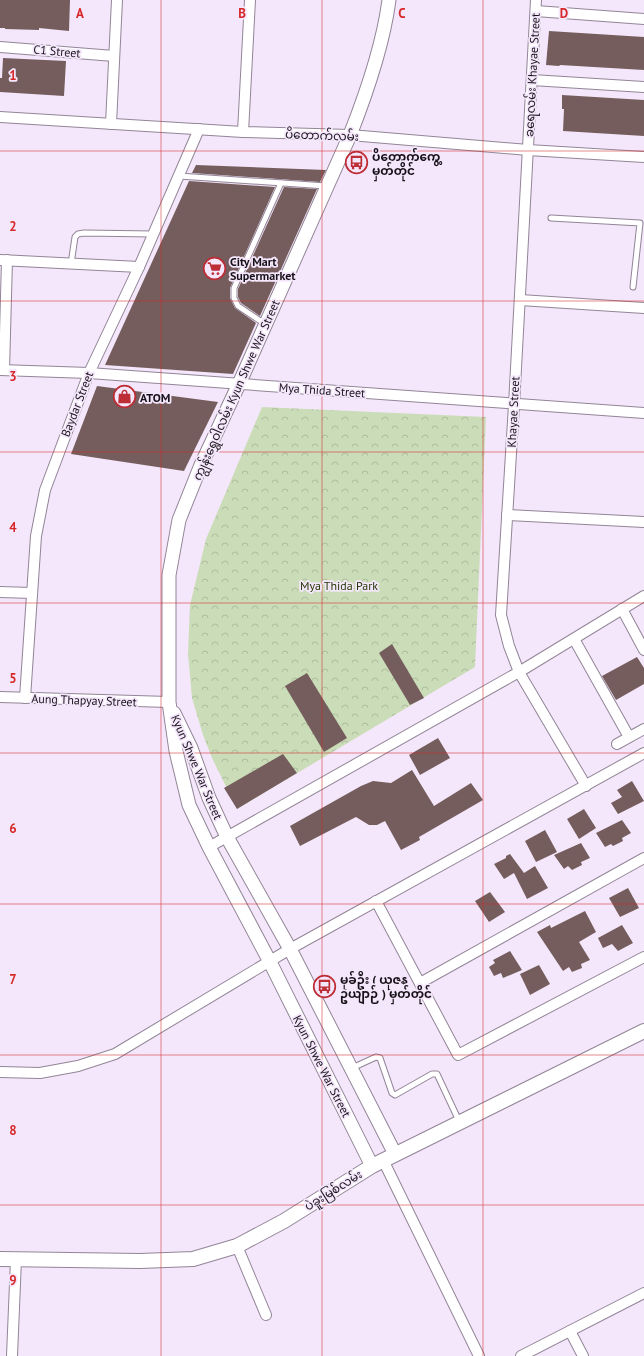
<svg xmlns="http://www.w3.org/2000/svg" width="644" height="1356" font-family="'PT Sans','Noto Sans Myanmar',sans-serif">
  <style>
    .park { fill: url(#park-crowns) }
    .building { fill: #745d5c }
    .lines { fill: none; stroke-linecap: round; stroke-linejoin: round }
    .service-casing { stroke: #928597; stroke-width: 7 }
    .minor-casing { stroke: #928597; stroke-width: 12 }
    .tertiary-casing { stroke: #928597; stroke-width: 15 }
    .secondary-casing { stroke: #928597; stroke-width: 16 }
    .service { stroke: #fff; stroke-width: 5 }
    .minor { stroke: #fff; stroke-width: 10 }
    .tertiary { stroke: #fff; stroke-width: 13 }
    .secondary { stroke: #fff; stroke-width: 14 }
    .grid { fill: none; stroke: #d62828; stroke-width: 1; stroke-opacity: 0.55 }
    .labels { text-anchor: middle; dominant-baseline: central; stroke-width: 3.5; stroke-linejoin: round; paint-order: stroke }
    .street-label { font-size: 12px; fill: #171219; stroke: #f5e7fb }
    .poi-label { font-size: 12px; font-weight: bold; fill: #171219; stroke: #f5e7fb; text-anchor: start }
    .park-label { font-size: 12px; fill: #253905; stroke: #f5e7fb }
    .grid-label { font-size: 13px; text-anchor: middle; font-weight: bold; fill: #d62828; stroke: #f5e7fb; stroke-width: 3.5; stroke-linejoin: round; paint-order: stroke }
  </style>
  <defs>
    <pattern id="park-crowns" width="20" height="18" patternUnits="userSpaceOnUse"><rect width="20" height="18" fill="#cbddb8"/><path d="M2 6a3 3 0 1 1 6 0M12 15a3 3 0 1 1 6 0" fill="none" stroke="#aebd9e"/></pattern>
  </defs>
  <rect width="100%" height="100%" fill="#f5e7fb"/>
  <polygon class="park" points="262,407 486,417 475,667 237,809 212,758 203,735 192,698 188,654 190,605 206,539"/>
  <g class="building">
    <polygon points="0,0 70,0 69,31 39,28 39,30 5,29 5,28 0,28"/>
    <polygon points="549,31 644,37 644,70 560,65 559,66 546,65"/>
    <polygon points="3,58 66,61 64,96 0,92 0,78 2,78"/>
    <polygon points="562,95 644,100 644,136 563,131 564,109 562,109"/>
    <polygon points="196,165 326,170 320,182 192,173"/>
    <polygon points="189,181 275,187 230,288 230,298 235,308 256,323 233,374 105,365"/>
    <polygon points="284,187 317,189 260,316 241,303 238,297 238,289"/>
    <polygon points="97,386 218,402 184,471 71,454"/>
    <polygon points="392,644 424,698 410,705 379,653"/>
    <polygon points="637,657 644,668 644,684 616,700 602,676"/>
    <polygon points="307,673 347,738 324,752 285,686"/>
    <polygon points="438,738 450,758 420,775 409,755"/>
    <polygon points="283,754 297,773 237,809 224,788"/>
    <polygon points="412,770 434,806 471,783 483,800 419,837 420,840 401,850 385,821 377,825 369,825 356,817 300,846 290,826 361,786 373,781 391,783"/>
    <polygon points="632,781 644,801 618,814 611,803 622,797 617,790"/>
    <polygon points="584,809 596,828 579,839 567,819"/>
    <polygon points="622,820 631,833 622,838 623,841 613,846 611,844 605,847 596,833"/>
    <polygon points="545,830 557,852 536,862 525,841"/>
    <polygon points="581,843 590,858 581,862 582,865 572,870 568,866 564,869 554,855"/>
    <polygon points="510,854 524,873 535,866 548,888 527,899 514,873 504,879 494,864 506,858 506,856"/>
    <polygon points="628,888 639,908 620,917 609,898"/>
    <polygon points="490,892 505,912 489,922 475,901"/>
    <polygon points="585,911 596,932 579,942 590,960 581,964 582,968 572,972 569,967 563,971 537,932 550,925 551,928"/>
    <polygon points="622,925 633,943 618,951 612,944 603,948 598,938"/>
    <polygon points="510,951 522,970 503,978 501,973 494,976 489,967 495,963 493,960"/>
    <polygon points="539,965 550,984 530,995 520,974"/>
  </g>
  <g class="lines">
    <defs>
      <g id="service">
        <polyline points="179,176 326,186"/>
        <polyline points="551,218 640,223 633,287"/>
        <polyline points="71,264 75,237 78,234 84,233 153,234"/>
        <polyline points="265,324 238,306 234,298 234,288 281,183"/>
        <polyline points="352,1068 376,1057 380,1058 392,1093 395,1095 432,1074 437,1074 459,1121"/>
      </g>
      <g id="minor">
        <polyline points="536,0 514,405 501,615 509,646 519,672 586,786"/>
        <polyline points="536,11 644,19"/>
        <polyline points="0,47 114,56"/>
        <polyline points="532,80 644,87"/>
        <polyline points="0,117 243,132 350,135 528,150 644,157"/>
        <polyline points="111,124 117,0"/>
        <polyline points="243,132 250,0"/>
        <polyline points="0,260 139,267"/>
        <polyline points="520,300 644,308"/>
        <polyline points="0,370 89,373 644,413"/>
        <polyline points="4,370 7,260"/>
        <polyline points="507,515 644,522"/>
        <polyline points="0,592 32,593"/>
        <polyline points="622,609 644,650"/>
        <polyline points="574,639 629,737"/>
        <polyline points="0,697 169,702"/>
        <polyline points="25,698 36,536 45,490 89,373 139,267 199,129"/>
        <polyline points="617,744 644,729"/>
        <polyline points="209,847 519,672 644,596"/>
        <polyline points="376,901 458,1055 644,957"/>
        <polyline points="420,983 644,858"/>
        <polyline points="0,1072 40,1073 78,1066 115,1054 290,949 644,753"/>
        <polyline points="383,1160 479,1356"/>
        <polyline points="237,1246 266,1315"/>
        <polyline points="570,1331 583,1356"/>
        <polyline points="12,1356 16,1259"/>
        <polyline points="521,1356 644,1293"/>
      </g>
      <g id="tertiary">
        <polyline points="174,713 191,748 209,798 227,837 290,949 395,1154"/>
        <path d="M372 1166 270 962 209 847 189 805 176 751 169 702V575L179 520 201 465 239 384 350 135C367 92 383 46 389 0"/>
      </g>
      <polyline id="secondary" points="0,1259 140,1261 193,1259 237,1246 284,1221 372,1166 644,1031"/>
    </defs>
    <use href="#service" class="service-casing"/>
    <use href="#minor" class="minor-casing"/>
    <use href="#tertiary" class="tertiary-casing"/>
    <use href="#secondary" class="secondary-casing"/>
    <use href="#service" class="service"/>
    <use href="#minor" class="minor"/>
    <use href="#tertiary" class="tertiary"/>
    <use href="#secondary" class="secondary"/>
  </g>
  <path class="grid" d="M161 0V1356M322 0V1356M483 0V1356M0 151H644M0 301H644M0 452H644M0 603H644M0 753H644M0 904H644M0 1055H644M0 1205H644"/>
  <defs>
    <symbol id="bus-ring" viewBox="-11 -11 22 22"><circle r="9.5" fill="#f5e7fb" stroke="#bd2d36" stroke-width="1.5"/><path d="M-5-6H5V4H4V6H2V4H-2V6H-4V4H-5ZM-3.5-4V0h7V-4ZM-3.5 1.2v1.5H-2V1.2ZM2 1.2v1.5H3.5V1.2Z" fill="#bd2d36"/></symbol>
    <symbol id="supermarket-ring" viewBox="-11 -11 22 22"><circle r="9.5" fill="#f5e7fb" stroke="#bd2d36" stroke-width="1.5"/><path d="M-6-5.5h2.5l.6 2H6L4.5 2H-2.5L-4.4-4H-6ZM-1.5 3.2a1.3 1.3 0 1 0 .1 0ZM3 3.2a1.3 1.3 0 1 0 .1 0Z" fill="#bd2d36"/></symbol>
    <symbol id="shop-ring" viewBox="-11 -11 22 22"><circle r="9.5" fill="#f5e7fb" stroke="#bd2d36" stroke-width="1.5"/><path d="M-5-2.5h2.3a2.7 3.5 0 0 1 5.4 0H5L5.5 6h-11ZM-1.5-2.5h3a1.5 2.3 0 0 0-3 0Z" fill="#bd2d36"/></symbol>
  </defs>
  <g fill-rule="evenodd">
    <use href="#bus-ring" x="344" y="150" width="25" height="25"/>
    <use href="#supermarket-ring" x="202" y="256" width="25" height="25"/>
    <use href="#shop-ring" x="112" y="384" width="25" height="25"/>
    <use href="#bus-ring" x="312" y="974" width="25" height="25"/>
  </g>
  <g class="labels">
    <g class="street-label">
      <text transform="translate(57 51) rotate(5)">C1 Street</text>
      <text transform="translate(532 75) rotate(-87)">ခရေလမ်း Khayae Street</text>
      <text transform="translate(322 135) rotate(2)">ပိတောက်လမ်း</text>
      <text transform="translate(236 390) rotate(-66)">ကျွန်းရွှေဝါလမ်း Kyun Shwe War Street</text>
      <text transform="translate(322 390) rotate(4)">Mya Thida Street</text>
      <text transform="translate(77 404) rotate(-69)">Baydar Street</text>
      <text transform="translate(513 412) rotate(-87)">Khayae Street</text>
      <text transform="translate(84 700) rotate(2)">Aung Thapyay Street</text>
      <text transform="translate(197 767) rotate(67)">Kyun Shwe War Street</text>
      <text transform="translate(322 1066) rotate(63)">Kyun Shwe War Street</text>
      <text transform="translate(333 1190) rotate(-32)">ပဲခူးမြစ်လမ်း</text>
    </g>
    <g class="poi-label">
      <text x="372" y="156">ပိတောက်ကွေ့<tspan x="372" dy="14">မှတ်တိုင်</tspan></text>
      <text x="230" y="261">City Mart<tspan x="230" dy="14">Supermarket</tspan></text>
      <text x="140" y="397">ATOM</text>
      <text x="340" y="979">မုခ်ဦး ( ယုဇန<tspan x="340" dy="14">ဥယျာဉ် ) မှတ်တိုင်</tspan></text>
    </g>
    <g class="park-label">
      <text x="339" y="585">Mya Thida Park</text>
    </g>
  </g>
  <g class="grid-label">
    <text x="80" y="18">A</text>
    <text x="242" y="18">B</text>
    <text x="402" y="18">C</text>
    <text x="564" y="18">D</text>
    <text x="13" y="80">1</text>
    <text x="13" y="231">2</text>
    <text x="13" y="381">3</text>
    <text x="13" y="532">4</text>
    <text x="13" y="683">5</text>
    <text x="13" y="833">6</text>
    <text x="13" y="984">7</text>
    <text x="13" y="1135">8</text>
    <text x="13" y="1285">9</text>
  </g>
</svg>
